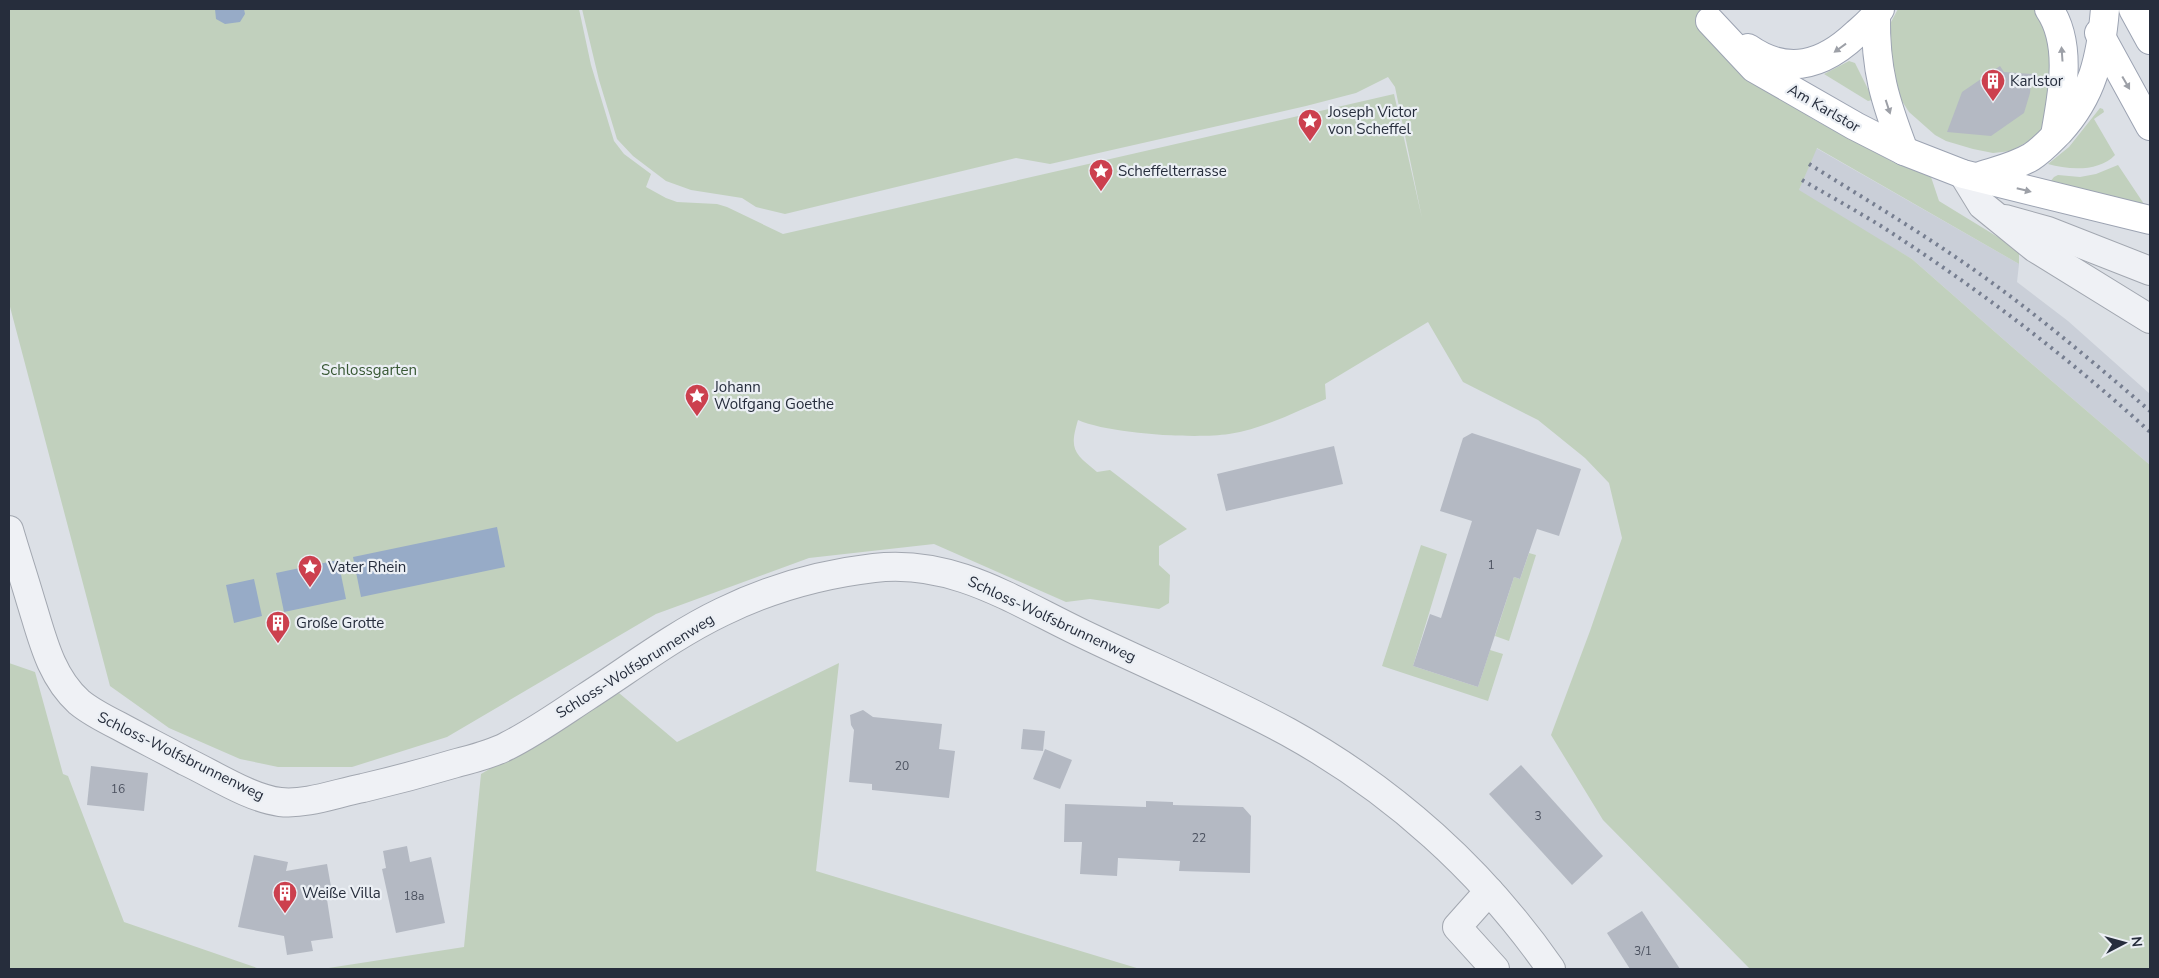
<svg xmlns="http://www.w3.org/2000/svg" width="2159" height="978" font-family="'Nunito Sans',sans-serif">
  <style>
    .built { fill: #cacfd8 }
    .green { fill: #c1d0bd }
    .water { fill: #97abc7 }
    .building { fill: #b4b9c3 }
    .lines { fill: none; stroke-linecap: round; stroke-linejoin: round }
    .minor-casing { stroke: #a2a7b0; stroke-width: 30 }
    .major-casing { stroke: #9ca3b2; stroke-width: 30 }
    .minor { stroke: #eff1f5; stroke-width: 28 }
    .major { stroke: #fff; stroke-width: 28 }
    .rail { stroke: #767e90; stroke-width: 4; stroke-dasharray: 2.5 5; stroke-linecap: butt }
    .oneway { fill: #9da0a7 }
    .labels { text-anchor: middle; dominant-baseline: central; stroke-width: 4.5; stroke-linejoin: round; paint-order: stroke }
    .number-label { font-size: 12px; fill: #4a505e }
    .poi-label { font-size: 15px; fill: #262d3c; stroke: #ebeff4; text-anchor: start }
    .street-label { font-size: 15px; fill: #262d3c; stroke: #ebeff4 }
    .park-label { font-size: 15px; fill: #385834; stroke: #ebeff4 }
  </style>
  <rect width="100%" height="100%" fill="#dce0e6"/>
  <polygon class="built" points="1816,148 2019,264 2017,282 2068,321 2150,394 2150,465 2011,346 1912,259 1798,192"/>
  <g class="green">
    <path d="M9 9H579L591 65 614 141 624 154 651 174 646 187 666 198 677 202 717 204 727 207 783 234 1394 94 1422 218 1395 87 1388 77 1356 93 1306 106 1050 164 1016 158 785 214 756 207 742 198 691 190 666 181 633 156 617 139 599 80 582 9H1718L1703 31 1811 118 1893 162 1931 177 1939 201 2019 250V264L1817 148 1799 190 1912 259 2011 346 2150 465V969H1750L1603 820 1551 735 1590 631 1622 538 1609 483 1585 458 1538 420 1463 382 1428 322 1325 384 1326 399C1295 412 1263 429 1229 434 1194 439 1110 434 1078 420 1069 450 1074 453 1097 472L1110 470 1187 529 1159 546V565L1170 575 1169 603 1159 609 1090 599 1066 602 934 544 809 558 656 614 447 737 352 767H278L240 759 169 728 110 686 9 303Z"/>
    <polygon points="1898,9 2037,9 2054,56 2045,120 2040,131 2027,142 2011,151 1993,153 1973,149 1946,141 1935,135 1909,112 1900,98 1894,87 1889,33 1891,22"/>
    <polygon points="1849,61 1855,63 1872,97 1872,100 1868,101 1824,74"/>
    <path d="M2100 108 2103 109 2104 112 2094 119 2115 155C2099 172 2069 170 2048 164L2069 147Z"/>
    <polygon points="2118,165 2144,204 2050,182 2054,177 2058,175 2080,177 2096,174"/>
    <polygon points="1421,545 1447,554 1413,666 1478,687 1490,650 1503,654 1488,701 1382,666"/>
    <polygon points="1529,553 1536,555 1509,641 1495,636 1514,577 1520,579"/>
    <polygon points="9,663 35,672 63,774 68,776 124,922 260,969 9,969"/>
    <polygon points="839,663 816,871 1140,969 322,969 464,947 481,774 619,693 677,742"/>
  </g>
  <g class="water">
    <polygon points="215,9 244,9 245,14 240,22 225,24 216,19"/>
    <polygon points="497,527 505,567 361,597 353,557"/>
    <polygon points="338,560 346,599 284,612 276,573"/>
    <polygon points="254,579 262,616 234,623 226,585"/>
  </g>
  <g class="building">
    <polygon points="2000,66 2004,72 2032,74 2030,93 2024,113 1991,136 1947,132 1962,92"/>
    <polygon points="1472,433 1581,469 1559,536 1537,529 1520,579 1514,577 1478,687 1413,666 1430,614 1441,618 1472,521 1440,511 1463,438"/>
    <polygon points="1334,446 1343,484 1226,511 1217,474"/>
    <polygon points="863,710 873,717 942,724 939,749 955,751 949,798 872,790 872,784 849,782 854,730 851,725 850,715"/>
    <polygon points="1023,729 1045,731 1043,751 1021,749"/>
    <polygon points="1045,749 1072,760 1060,789 1033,779"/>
    <polygon points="1521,765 1603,856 1572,885 1489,794"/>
    <polygon points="91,766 148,773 144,811 87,805"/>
    <polygon points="1146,801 1173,802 1173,805 1243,807 1251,816 1250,873 1179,871 1180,861 1118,858 1117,876 1080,874 1082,842 1064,842 1065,804 1146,807"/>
    <polygon points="407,846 410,862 431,857 445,923 396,933 382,869 386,868 383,851"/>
    <polygon points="254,855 288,862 286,871 327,864 332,892 326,893 333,938 311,941 313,951 287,955 284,936 238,927"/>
    <polygon points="1642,911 1680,969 1630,969 1607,933"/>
  </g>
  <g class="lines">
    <defs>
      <g id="minor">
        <polyline points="1963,174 1982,205 2035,248 2150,319"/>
        <polyline points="2005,219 2048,231 2150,271"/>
        <path d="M9 530C16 554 24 578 31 602 42 637 50 676 79 702 91 712 105 719 119 726 141 738 163 749 185 761 213 774 249 798 280 802 306 805 337 793 363 788 393 781 423 773 453 764 471 759 490 755 507 746 535 732 560 714 586 697 631 668 674 635 722 612 769 589 822 574 874 568 951 559 1011 599 1077 631 1147 665 1220 695 1288 732 1393 790 1483 871 1551 969"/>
        <polyline points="1489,891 1457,927 1495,969"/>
      </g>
      <g id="major">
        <path d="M2049 9C2073 44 2062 96 2055 135"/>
        <polyline points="2133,9 2150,40"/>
        <path d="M1876 15C1875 70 1885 101 1904 151"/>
        <polyline points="1710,21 1754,68 1855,126 1904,151 1963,174 2150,220"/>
        <polyline points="2099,33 2150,126"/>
        <path d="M1748 48C1788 76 1823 65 1856 34 1865 26 1874 19 1880 9"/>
        <path d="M1977 177C1995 171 2014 167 2031 157 2042 150 2050 141 2059 132 2093 95 2101 57 2105 9"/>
      </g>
    </defs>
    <use href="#minor" class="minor-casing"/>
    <use href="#major" class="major-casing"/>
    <use href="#minor" class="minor"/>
    <use href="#major" class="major"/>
    <g class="rail">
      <path d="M1809 164C1870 202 1932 239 1991 282 2046 322 2099 367 2150 411"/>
      <path d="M1802 180C1828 195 1855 210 1881 226 1976 287 2067 356 2150 432"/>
    </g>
  </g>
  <defs><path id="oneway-solid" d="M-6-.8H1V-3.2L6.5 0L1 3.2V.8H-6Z" transform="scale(1.25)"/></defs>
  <g class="oneway">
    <use href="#oneway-solid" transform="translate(1840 48) rotate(144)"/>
    <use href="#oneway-solid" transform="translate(2062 54) rotate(-94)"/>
    <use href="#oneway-solid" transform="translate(2126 83) rotate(60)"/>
    <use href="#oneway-solid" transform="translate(1888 107) rotate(72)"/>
    <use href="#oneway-solid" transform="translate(2024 190) rotate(14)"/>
  </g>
  <defs>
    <symbol id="building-pin" viewBox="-11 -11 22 30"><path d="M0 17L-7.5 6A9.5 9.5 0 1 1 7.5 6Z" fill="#cc404e" stroke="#ebeff4"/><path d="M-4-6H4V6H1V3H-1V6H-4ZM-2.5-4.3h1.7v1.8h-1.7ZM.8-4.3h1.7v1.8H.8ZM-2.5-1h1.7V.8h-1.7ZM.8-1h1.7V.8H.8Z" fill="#fff"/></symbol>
    <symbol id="sight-pin" viewBox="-11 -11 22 30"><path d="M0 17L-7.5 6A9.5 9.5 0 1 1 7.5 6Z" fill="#cc404e" stroke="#ebeff4"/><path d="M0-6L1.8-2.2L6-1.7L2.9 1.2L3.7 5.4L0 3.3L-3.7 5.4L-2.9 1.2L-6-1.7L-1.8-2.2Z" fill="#fff"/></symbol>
  </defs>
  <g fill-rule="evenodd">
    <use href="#building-pin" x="1979" y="67" width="28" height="38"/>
    <use href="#sight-pin" x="1296" y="107" width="28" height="38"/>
    <use href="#sight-pin" x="1087" y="157" width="28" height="38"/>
    <use href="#sight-pin" x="683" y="382" width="28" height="38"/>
    <use href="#sight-pin" x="296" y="553" width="28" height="38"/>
    <use href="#building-pin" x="264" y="609" width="28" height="38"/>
    <use href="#building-pin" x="271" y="879" width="28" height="38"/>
  </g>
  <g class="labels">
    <g class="number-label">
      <text x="1491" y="565">1</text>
      <text x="902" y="766">20</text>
      <text x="118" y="789">16</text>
      <text x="1538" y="816">3</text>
      <text x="1199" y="838">22</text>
      <text x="414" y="896">18a</text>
      <text x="1643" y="951">3/1</text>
    </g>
    <g class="poi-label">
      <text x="2010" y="81">Karlstor</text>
      <text x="1328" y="112">Joseph Victor<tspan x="1328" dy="17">von Scheffel</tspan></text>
      <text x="1118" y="171">Scheffelterrasse</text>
      <text x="714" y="387">Johann<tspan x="714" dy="17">Wolfgang Goethe</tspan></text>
      <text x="328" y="567">Vater Rhein</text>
      <text x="296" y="623">Große Grotte</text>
      <text x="302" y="893">Weiße Villa</text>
    </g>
    <g class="street-label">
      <text transform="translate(1824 108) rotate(30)">Am Karlstor</text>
      <text transform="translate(1052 619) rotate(25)">Schloss-Wolfsbrunnenweg</text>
      <text transform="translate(635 666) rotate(-32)">Schloss-Wolfsbrunnenweg</text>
      <text transform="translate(181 756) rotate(26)">Schloss-Wolfsbrunnenweg</text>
    </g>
    <g class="park-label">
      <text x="369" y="370">Schlossgarten</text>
    </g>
  </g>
  <rect width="2159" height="978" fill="none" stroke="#262d3c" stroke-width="20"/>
  <g transform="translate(2124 943) rotate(84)" stroke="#ebeff4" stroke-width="4" paint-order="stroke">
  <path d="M0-4L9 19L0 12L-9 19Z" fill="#262d3c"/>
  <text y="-8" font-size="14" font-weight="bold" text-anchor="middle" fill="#262d3c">N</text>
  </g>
</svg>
